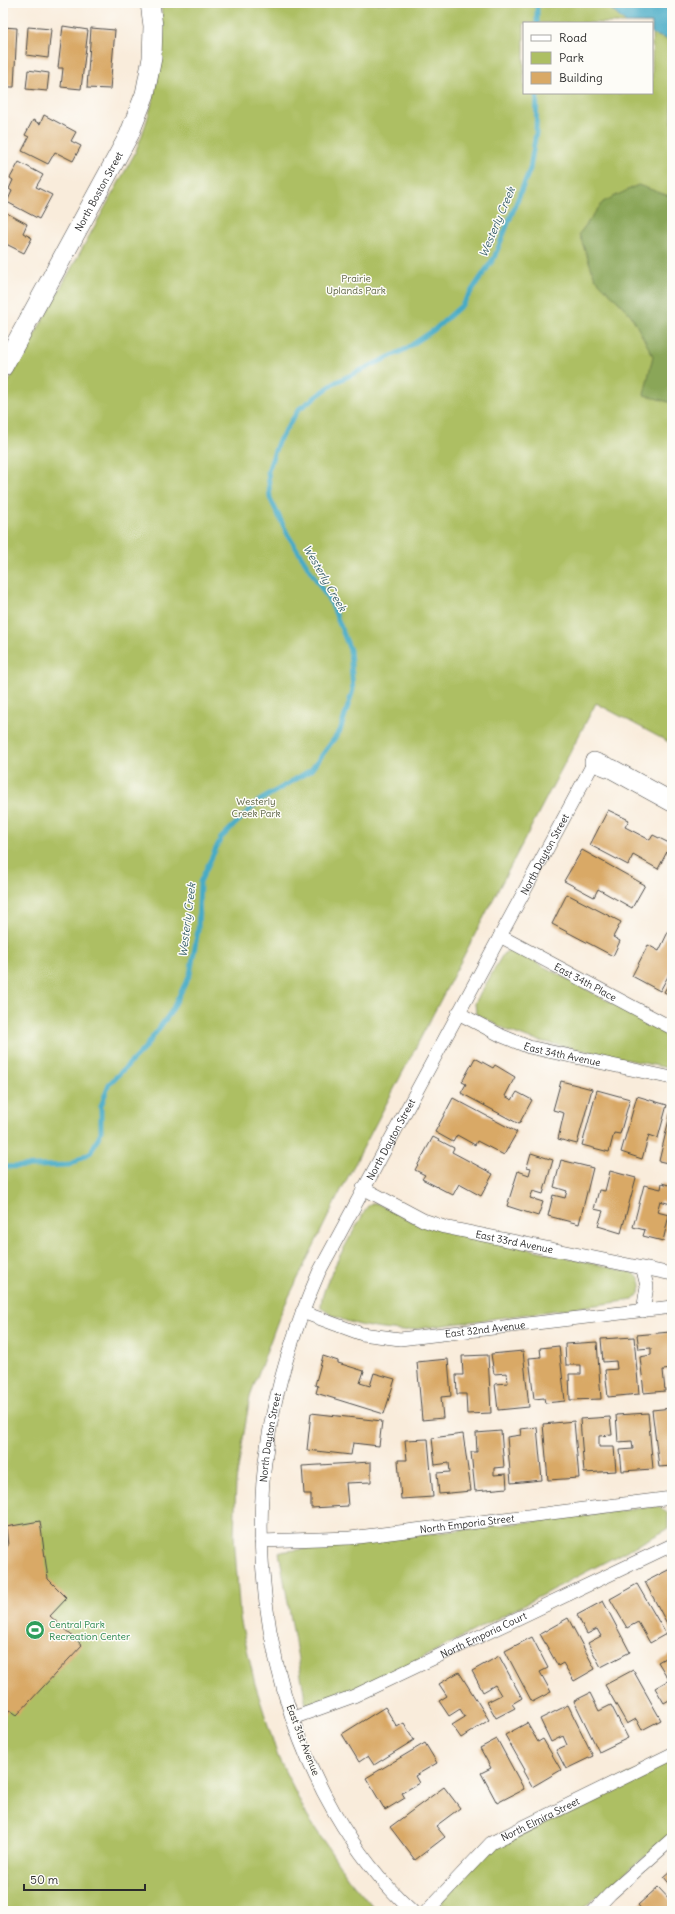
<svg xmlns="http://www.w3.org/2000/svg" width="675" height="1914" font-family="Delius,sans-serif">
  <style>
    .green { fill: #adbf63; stroke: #6c7547; fill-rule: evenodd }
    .forest { fill: #8aa659; stroke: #5a6842 }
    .water { fill: #47abc6; stroke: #396b78 }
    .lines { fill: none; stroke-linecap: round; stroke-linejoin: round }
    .stream { stroke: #47abc6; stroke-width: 5 }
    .building { fill: #d9a966 }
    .street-casing { stroke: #4a4845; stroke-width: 14 }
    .secondary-casing { stroke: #4a4845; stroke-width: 20 }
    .street { stroke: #fff; stroke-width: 13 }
    .secondary { stroke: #fff; stroke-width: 19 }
    .labels { text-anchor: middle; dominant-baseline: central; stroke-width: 3; stroke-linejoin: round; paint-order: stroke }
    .street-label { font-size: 10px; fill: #2b2b2b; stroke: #fdfcf7 }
    .park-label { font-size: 10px; fill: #585f3f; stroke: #fdfcf7 }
    .leisure-label { font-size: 10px; fill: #27864d; stroke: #fdfcf7; text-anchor: start }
    .water-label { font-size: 11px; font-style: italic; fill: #365e69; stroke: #fdfcf7 }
  </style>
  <rect width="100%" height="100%" fill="#fdfcf7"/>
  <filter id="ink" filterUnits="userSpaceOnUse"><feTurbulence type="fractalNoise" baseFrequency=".025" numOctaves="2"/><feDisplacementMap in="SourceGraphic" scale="8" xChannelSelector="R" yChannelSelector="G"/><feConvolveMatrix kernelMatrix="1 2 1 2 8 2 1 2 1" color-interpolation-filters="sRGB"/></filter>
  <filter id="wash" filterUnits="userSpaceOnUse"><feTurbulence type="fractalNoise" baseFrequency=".012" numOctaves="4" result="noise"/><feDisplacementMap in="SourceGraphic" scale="16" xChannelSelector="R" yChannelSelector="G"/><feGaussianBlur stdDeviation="0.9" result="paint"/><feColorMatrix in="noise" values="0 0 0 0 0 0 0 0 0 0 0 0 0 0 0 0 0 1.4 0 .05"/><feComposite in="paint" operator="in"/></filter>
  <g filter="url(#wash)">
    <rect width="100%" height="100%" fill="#f9ecdb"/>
    <g class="green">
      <path d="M161 3H672V744L596 703 338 1196 280 1315 250 1396 236 1482 234 1535 240 1618 255 1684 278 1757 307 1816 348 1878 376 1911H3V392L135 153C155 105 165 55 161 3ZM524 23H652V93H524Z"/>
      <polygon points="511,949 672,1035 672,1069 530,1039 509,1031 476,1014 475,1003 503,954"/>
      <path d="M371 1203H376L414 1222 634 1273C644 1282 643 1291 633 1300L401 1331C372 1328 345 1325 321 1308 320 1284 355 1230 367 1207Z"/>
      <polygon points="659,1506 668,1514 668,1529 361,1690 306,1704 279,1552"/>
      <polygon points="672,1754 672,1834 580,1911 454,1911 441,1902 491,1843"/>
    </g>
    <polygon class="forest" points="638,185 672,197 672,403 644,395 653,356 631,315 595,278 579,234 603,202"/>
    <polygon class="water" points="604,3 660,3 672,12 672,41 652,34 652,23 626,23"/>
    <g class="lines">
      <g class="stream">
        <polyline points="537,23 537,3"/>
        <polyline points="3,1167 69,1165 91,1152 101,1132 101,1106 109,1084 143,1050 171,1012 190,974 198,930 200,882 221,838 259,801 311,770 340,731 353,690 350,650 332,605 288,535 270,498 268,471 278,442 299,409 336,382 404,350 434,330 462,305 494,258 530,169 536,133 537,93"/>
      </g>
    </g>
    <g id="blocks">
      <g class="building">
        <polygon points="63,26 88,30 81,89 61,87 63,68 58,68"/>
        <polygon points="3,27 17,28 14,87 3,87"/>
        <polygon points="28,27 51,29 48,58 26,55"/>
        <polygon points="91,28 115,30 110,89 87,88"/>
        <polygon points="28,70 49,73 47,91 26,89"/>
        <polygon points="44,115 76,132 71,141 81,146 73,161 55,152 48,164 22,151 29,137 25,135 33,120 40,124"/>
        <polygon points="19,162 43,175 36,187 52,195 39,219 7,202 12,191 9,189 13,180 10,178"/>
        <polygon points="3,211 27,224 23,233 32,238 24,253 4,243 3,246"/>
        <polygon points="608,810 629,820 625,827 650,840 653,835 671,844 658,869 633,855 628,865 590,845"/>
        <polygon points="582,850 645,885 632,908 598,889 594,897 564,881"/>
        <polygon points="567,894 621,922 613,937 620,941 613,956 552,924"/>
        <polygon points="669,930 672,932 672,969 660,991 632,976 648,945 659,951"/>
        <polygon points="672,978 672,996 664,992"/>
        <polygon points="475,1058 493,1068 495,1065 515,1077 505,1096 512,1100 517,1092 532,1100 519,1124 461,1093 466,1084 462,1082"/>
        <polygon points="561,1081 592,1089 577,1144 558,1139 564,1113 553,1110"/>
        <polygon points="597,1090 630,1099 620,1134 614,1133 609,1152 582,1145"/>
        <polygon points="637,1096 667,1105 658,1138 649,1135 642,1159 621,1152"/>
        <polygon points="453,1098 517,1132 504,1155 477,1141 475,1145 457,1135 453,1142 435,1132"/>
        <polygon points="671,1111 672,1111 672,1164 659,1161"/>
        <polygon points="433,1137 454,1148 452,1152 493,1174 481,1196 459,1184 453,1195 422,1179 425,1175 415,1170"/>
        <polygon points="531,1153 553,1160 543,1194 533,1191 530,1198 543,1202 538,1216 507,1206 518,1171 529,1175 531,1168 527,1167"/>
        <polygon points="561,1160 593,1168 579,1224 548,1216 553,1195 565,1198 567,1191 554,1187"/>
        <polygon points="610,1171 636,1178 621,1233 598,1226 603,1211 594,1209 599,1190 605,1191"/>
        <polygon points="662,1183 672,1186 671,1204 660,1201 657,1212 669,1215 663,1241 643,1236 645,1230 633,1227 644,1185 661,1189"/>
        <polygon points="670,1332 672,1369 663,1370 665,1391 644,1393 640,1357 651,1355 651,1348 639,1349 637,1335"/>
        <polygon points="634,1337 639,1394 608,1397 605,1370 617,1369 616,1361 603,1362 601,1339"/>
        <polygon points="597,1342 601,1399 570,1400 569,1374 581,1374 581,1365 566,1365 565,1344"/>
        <polygon points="559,1346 565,1401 545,1403 544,1398 534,1399 529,1358 541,1357 540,1348"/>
        <polygon points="523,1351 529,1407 498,1410 495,1384 508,1383 507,1373 494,1374 491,1354"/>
        <polygon points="488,1355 491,1413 467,1414 466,1394 457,1394 456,1375 463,1375 462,1356"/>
        <polygon points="323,1356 338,1361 338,1363 364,1371 360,1383 370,1386 374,1373 395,1379 384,1414 316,1393 318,1386 315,1385"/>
        <polygon points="448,1359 451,1396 441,1397 443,1418 422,1420 417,1362"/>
        <polygon points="672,1408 672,1466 659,1467 652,1410"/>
        <polygon points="311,1413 382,1421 379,1446 353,1443 351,1455 307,1450"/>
        <polygon points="648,1413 653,1469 622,1471 620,1450 633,1449 632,1441 618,1442 616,1415"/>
        <polygon points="610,1417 612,1435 599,1436 599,1447 614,1447 616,1471 584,1473 580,1419"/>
        <polygon points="574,1421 579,1478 548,1480 543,1424"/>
        <polygon points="537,1427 542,1480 511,1483 507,1437 521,1435 520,1429"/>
        <polygon points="501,1431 504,1467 494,1468 494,1475 506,1474 507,1488 475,1491 471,1452 477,1452 476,1433"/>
        <polygon points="463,1434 471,1491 439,1494 437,1473 450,1472 449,1463 435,1465 432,1438"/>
        <polygon points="428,1439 433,1497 401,1499 398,1460 407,1460 405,1440"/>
        <polygon points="371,1462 371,1482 346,1483 348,1506 311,1508 311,1494 304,1494 302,1466"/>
        <polygon points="40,1521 48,1579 67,1598 50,1616 82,1645 17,1715 10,1710 3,1717 3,1547 8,1546 6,1527"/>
        <polygon points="672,1568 672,1633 645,1582"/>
        <polygon points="637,1584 666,1634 650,1643 638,1622 627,1628 610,1599"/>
        <polygon points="603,1601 630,1652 601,1667 588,1643 601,1636 597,1629 587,1634 577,1615"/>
        <polygon points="568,1618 595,1669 574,1681 563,1663 558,1666 540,1634"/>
        <polygon points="532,1637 548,1668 540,1672 551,1692 532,1702 505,1651"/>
        <polygon points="672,1654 672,1704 669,1700 664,1703 655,1688 669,1680 658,1662"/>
        <polygon points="499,1656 522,1698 512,1704 515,1708 496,1718 487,1702 501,1695 495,1685 483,1692 472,1671"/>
        <polygon points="633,1670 661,1720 642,1730 636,1719 627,1724 605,1685"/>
        <polygon points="459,1672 489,1720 461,1738 452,1725 465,1717 460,1709 449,1716 439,1701 447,1696 439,1684"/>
        <polygon points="590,1693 599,1711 611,1705 628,1738 599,1752 574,1701"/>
        <polygon points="568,1705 593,1756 566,1769 556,1750 567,1745 563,1736 551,1742 540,1719"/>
        <polygon points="385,1707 397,1727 404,1723 414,1740 374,1765 368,1756 359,1762 342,1734"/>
        <polygon points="527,1723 538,1742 543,1739 561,1770 532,1787 523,1771 525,1770 505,1735"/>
        <polygon points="497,1739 524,1789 497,1803 481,1773 491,1768 480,1748"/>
        <polygon points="425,1743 437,1763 415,1776 419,1783 402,1793 405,1798 385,1810 366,1778"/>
        <polygon points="444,1787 460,1808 436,1826 445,1837 415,1860 390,1827"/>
        <polygon points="672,1870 672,1887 664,1877"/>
        <polygon points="658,1887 672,1902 672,1911 643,1911 638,1905"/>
      </g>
    </g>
  </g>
  <g filter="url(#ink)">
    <use href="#blocks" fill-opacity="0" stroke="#4a4845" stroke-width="1"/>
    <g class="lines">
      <defs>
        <g id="street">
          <path id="s1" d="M500 936 672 1028"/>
          <path id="s2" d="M458 1013 502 1036 529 1047 672 1078"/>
          <path id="s3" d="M363 1188 423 1220 444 1227 672 1274"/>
          <polyline points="643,1311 647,1286 643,1270"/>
          <path id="s4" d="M302 1312 362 1334 400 1339 672 1307"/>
          <path id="s5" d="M261 1541 350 1538 672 1498"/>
          <path id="s6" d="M293 1718 354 1696 672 1545"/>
          <path id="s7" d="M412 1911C290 1798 242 1601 268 1440 277 1382 295 1327 319 1272L594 762"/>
          <path id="s8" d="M427 1911 491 1843 672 1754"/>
          <polyline points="594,1911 610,1894 672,1839"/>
        </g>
        <g id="secondary">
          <path id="s9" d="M3 367 129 135 145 94 152 58 153 26 150 3"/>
          <polyline points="594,762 612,769 672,802"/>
        </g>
      </defs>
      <use href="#street" class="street-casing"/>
      <use href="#secondary" class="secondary-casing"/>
      <use href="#street" class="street"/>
      <use href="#secondary" class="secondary"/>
    </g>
  </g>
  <defs>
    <symbol id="stadium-disc" viewBox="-11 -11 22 22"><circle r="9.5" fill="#2e9e5b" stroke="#fdfcf7"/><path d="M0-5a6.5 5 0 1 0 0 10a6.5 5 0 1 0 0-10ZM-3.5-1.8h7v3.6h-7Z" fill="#fff"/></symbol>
  </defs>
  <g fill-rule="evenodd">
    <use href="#stadium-disc" x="24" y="1619" width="22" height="22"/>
  </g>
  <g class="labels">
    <g class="street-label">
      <text stroke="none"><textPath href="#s9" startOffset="200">North Boston Street</textPath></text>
      <text stroke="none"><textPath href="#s7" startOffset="1162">North Dayton Street</textPath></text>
      <text stroke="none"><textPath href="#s1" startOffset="97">East 34th Place</textPath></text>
      <text stroke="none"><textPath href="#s2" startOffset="113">East 34th Avenue</textPath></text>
      <text stroke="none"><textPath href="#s7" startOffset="838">North Dayton Street</textPath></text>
      <text stroke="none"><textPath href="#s3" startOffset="162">East 33rd Avenue</textPath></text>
      <text stroke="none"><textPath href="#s4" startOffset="188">East 32nd Avenue</textPath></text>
      <text stroke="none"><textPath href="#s7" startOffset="514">North Dayton Street</textPath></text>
      <text stroke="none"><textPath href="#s5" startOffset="207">North Emporia Street</textPath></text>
      <text stroke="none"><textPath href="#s6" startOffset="208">North Emporia Court</textPath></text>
      <text transform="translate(303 1740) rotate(69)">East 31st Avenue</text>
      <text stroke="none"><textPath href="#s8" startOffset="148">North Elmira Street</textPath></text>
    </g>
    <g class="park-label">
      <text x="356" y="278">Prairie<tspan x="356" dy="12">Uplands Park</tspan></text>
      <text x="256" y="801">Westerly<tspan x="256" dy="12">Creek Park</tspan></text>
    </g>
    <g class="leisure-label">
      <text x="49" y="1624">Central Park<tspan x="49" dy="12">Recreation Center</tspan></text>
    </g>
    <g class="water-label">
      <text transform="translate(497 222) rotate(-67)">Westerly Creek</text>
      <text transform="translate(325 578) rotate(60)">Westerly Creek</text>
      <text transform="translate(187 920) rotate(-83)">Westerly Creek</text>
    </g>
  </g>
  <rect width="675" height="1914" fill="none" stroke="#fdfcf7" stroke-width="16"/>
  <rect x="523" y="22" width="130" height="72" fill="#fdfcf7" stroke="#a9a8a5"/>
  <rect x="531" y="35" width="20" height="6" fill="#ffffff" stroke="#a9a8a5"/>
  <text x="559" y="42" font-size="12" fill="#2b2b2b">Road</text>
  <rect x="531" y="52" width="20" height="12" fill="#adbf63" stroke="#a9a8a5"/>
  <text x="559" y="62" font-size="12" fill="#2b2b2b">Park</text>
  <rect x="531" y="72" width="20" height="12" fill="#d9a966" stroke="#a9a8a5"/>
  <text x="559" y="82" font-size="12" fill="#2b2b2b">Building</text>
  <path d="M24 1884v6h121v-6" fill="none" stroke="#2b2b2b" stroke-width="2"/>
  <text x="30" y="1884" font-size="12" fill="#2b2b2b" stroke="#fdfcf7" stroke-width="3" paint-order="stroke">50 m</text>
</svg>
